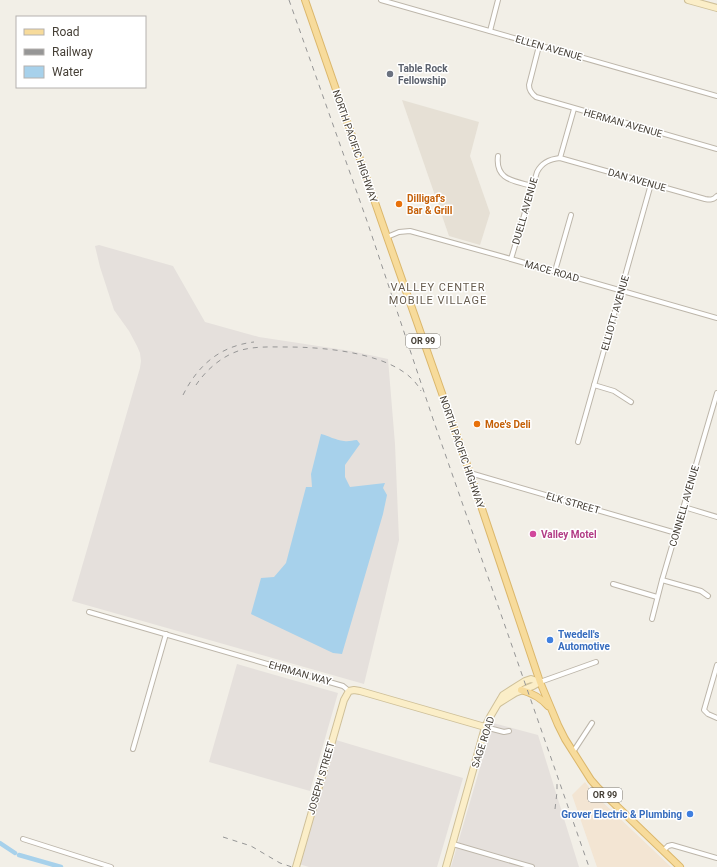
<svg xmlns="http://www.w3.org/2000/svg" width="717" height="867" font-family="Roboto,sans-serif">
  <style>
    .residential { fill: #e6e0d5 }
    .commercial { fill: #f3e5d3 }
    .industrial { fill: #e5e0dc }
    .water { fill: #a7d1eb }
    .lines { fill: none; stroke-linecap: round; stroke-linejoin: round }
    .canal { stroke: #a7d1eb; stroke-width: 4.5 }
    .street-casing { stroke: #bdb6aa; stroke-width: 6 }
    .secondary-casing { stroke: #cfc099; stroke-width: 8 }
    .primary-casing { stroke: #dbb76c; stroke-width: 8 }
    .street { stroke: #fff; stroke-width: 4 }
    .secondary { stroke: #fbeec8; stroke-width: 6 }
    .primary { stroke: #f7db9b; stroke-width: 6 }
    .rail { stroke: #969696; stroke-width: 1; stroke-dasharray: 5 5; stroke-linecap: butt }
    .worship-dot { fill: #6b7280; stroke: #fff; stroke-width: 1.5 }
    .food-dot { fill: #e8710a; stroke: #fff; stroke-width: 1.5 }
    .hotel-dot { fill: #d1479c; stroke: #fff; stroke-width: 1.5 }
    .shop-dot { fill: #3f7fe0; stroke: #fff; stroke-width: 1.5 }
    .labels { text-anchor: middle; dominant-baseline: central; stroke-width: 3; stroke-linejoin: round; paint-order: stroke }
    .shield { fill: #fff; stroke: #7d7972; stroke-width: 1 }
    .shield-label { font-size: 9px; font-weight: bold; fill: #453f36 }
    .street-label { font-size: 10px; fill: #453f36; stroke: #fff }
    .worship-label { font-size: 10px; font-weight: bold; fill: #5b616d; stroke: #fff; text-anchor: start }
    .food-label { font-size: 10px; font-weight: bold; fill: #c56008; stroke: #fff; text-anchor: start }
    .hotel-label { font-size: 10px; font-weight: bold; fill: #b23c85; stroke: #fff; text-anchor: start }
    .shop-label { font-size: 10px; font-weight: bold; fill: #366cbe; stroke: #fff; text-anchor: start }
    .neighbourhood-label { font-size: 11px; letter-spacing: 1px; fill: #675c4e; stroke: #fff }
  </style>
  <rect width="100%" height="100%" fill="#f2efe7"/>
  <polygon class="residential" points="402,100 479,122 470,156 490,213 480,245 449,236"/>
  <polygon class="commercial" points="585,782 594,794 671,867 597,867 572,795"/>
  <g class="industrial">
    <polygon points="99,245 173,266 205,322 259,337 351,351 388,359 395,444 399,540 364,684 72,601 140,368 141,361 140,353 137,346 129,331 114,310 100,267 95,246"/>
    <polygon points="237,664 338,693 310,791 209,762"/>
    <polygon points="493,723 538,735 579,867 451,867"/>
    <polygon points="336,740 463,778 437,867 309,867 299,864"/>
  </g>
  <path class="water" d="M321 434C329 436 335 440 344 441 349 442 352 440 357 440L360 444 345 465V477L350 487 385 483 383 488 387 495 383 514 342 654 333 653 251 614 261 578 274 577 286 563 306 487H312L311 474Z"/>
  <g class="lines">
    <g class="canal">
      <polyline points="0,843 15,853"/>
      <polyline points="19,855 61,867"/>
    </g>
    <defs>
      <g id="street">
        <polyline points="381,0 717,96"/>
        <polyline points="490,31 498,0"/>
        <path d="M539 46 529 85C529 91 532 94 536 97L717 149"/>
        <path d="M498 156C495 180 514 181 532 186"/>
        <polyline points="560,158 574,109"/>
        <polyline points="387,237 399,232 410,231 511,259 717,318"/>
        <path d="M511 259 537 172C542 162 550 159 560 158L705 199C710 200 713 200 717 196"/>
        <polyline points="555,271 571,215"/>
        <polyline points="594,385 614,391 631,402"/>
        <polyline points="578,442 651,184"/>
        <polyline points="470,473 676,533"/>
        <polyline points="684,507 717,517"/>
        <polyline points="662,580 701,591 708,596"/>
        <polyline points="613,584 657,597"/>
        <polyline points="89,612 343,686 349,691"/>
        <polyline points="652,619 662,580 717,393"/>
        <polyline points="717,665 704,710 708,714 717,718"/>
        <polyline points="540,682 596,662"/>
        <polyline points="485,727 504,732 509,731"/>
        <polyline points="133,749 166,634"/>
        <polyline points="573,752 592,723"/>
        <polyline points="23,839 111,867"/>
        <polyline points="453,844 532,867"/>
        <polyline points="663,851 668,846 672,845 717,858"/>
      </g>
      <g id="secondary">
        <polyline points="688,0 717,8"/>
        <polyline points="499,703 515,693 533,686 540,682"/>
        <polyline points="296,867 344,700 349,691 354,690 360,691 485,727"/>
        <polyline points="446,867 485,727 490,717 503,695 525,681 531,679 540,682"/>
      </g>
      <g id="primary">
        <polyline points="305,0 387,237 470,473 540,682 558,725 565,739 591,780 598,788 680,867"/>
        <path d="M521 690C532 693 540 697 548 706"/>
      </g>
    </defs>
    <use href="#street" class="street-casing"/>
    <use href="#secondary" class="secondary-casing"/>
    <use href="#primary" class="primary-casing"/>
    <use href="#street" class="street"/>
    <use href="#secondary" class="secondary"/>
    <use href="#primary" class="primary"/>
    <g class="rail">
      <polyline points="289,0 367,221 433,419 589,867"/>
      <path d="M196 385C206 370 221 357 238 351 254 346 270 347 287 347 325 347 402 353 421 391"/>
      <path d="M183 395C198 365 220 346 254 342"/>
      <polyline points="555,809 557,792 557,783"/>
      <polyline points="223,837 251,846 280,863 292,867"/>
    </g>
  </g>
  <circle class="worship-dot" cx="390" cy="74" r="4"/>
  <g class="food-dot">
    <circle cx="399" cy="204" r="4"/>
    <circle cx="477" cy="424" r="4"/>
  </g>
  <circle class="hotel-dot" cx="533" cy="534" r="4"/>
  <g class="shop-dot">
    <circle cx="550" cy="640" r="4"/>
    <circle cx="690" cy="814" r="4"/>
  </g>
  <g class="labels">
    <g class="shield">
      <rect x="406" y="334" width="34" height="14" rx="3"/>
      <rect x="588" y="788" width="34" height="14" rx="3"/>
    </g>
    <g class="shield-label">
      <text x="423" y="341">OR 99</text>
      <text x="605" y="795">OR 99</text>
    </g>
    <g class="street-label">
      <text transform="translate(549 48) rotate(16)">ELLEN AVENUE</text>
      <text transform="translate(623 123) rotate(16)">HERMAN AVENUE</text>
      <text transform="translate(355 146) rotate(71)">NORTH PACIFIC HIGHWAY</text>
      <text transform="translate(637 180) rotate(16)">DAN AVENUE</text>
      <text transform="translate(525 211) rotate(-74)">DUELL AVENUE</text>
      <text transform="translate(552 271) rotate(16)">MACE ROAD</text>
      <text transform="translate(615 313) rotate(-74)">ELLIOTT AVENUE</text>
      <text transform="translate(462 452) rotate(71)">NORTH PACIFIC HIGHWAY</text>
      <text transform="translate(573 503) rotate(16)">ELK STREET</text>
      <text transform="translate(684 506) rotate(-74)">CONNELL AVENUE</text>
      <text transform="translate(300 673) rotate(16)">EHRMAN WAY</text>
      <text transform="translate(483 742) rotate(-72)">SAGE ROAD</text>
      <text transform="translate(321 778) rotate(-74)">JOSEPH STREET</text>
    </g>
    <g class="worship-label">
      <text x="398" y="68">Table Rock<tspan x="398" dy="12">Fellowship</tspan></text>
    </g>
    <g class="food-label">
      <text x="407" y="198">Dilligaf's<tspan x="407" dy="12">Bar &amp; Grill</tspan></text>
      <text x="485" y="424">Moe's Deli</text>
    </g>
    <g class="hotel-label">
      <text x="541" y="534">Valley Motel</text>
    </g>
    <g class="shop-label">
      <text x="558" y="634">Twedell's<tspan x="558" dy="12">Automotive</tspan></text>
      <text x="682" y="814" text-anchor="end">Grover Electric &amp; Plumbing</text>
    </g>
    <g class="neighbourhood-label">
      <text x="438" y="287">VALLEY CENTER<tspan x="438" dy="13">MOBILE VILLAGE</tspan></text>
    </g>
  </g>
  <rect x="16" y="16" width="130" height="72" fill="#ffffff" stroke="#b5b2af"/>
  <rect x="24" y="29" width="20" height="6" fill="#f7db9b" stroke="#b5b2af"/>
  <text x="52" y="36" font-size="12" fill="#453f36">Road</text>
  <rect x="24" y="49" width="20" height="6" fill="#969696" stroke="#b5b2af"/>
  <text x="52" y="56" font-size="12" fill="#453f36">Railway</text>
  <rect x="24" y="66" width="20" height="12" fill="#a7d1eb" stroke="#b5b2af"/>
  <text x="52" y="76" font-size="12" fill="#453f36">Water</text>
</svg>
